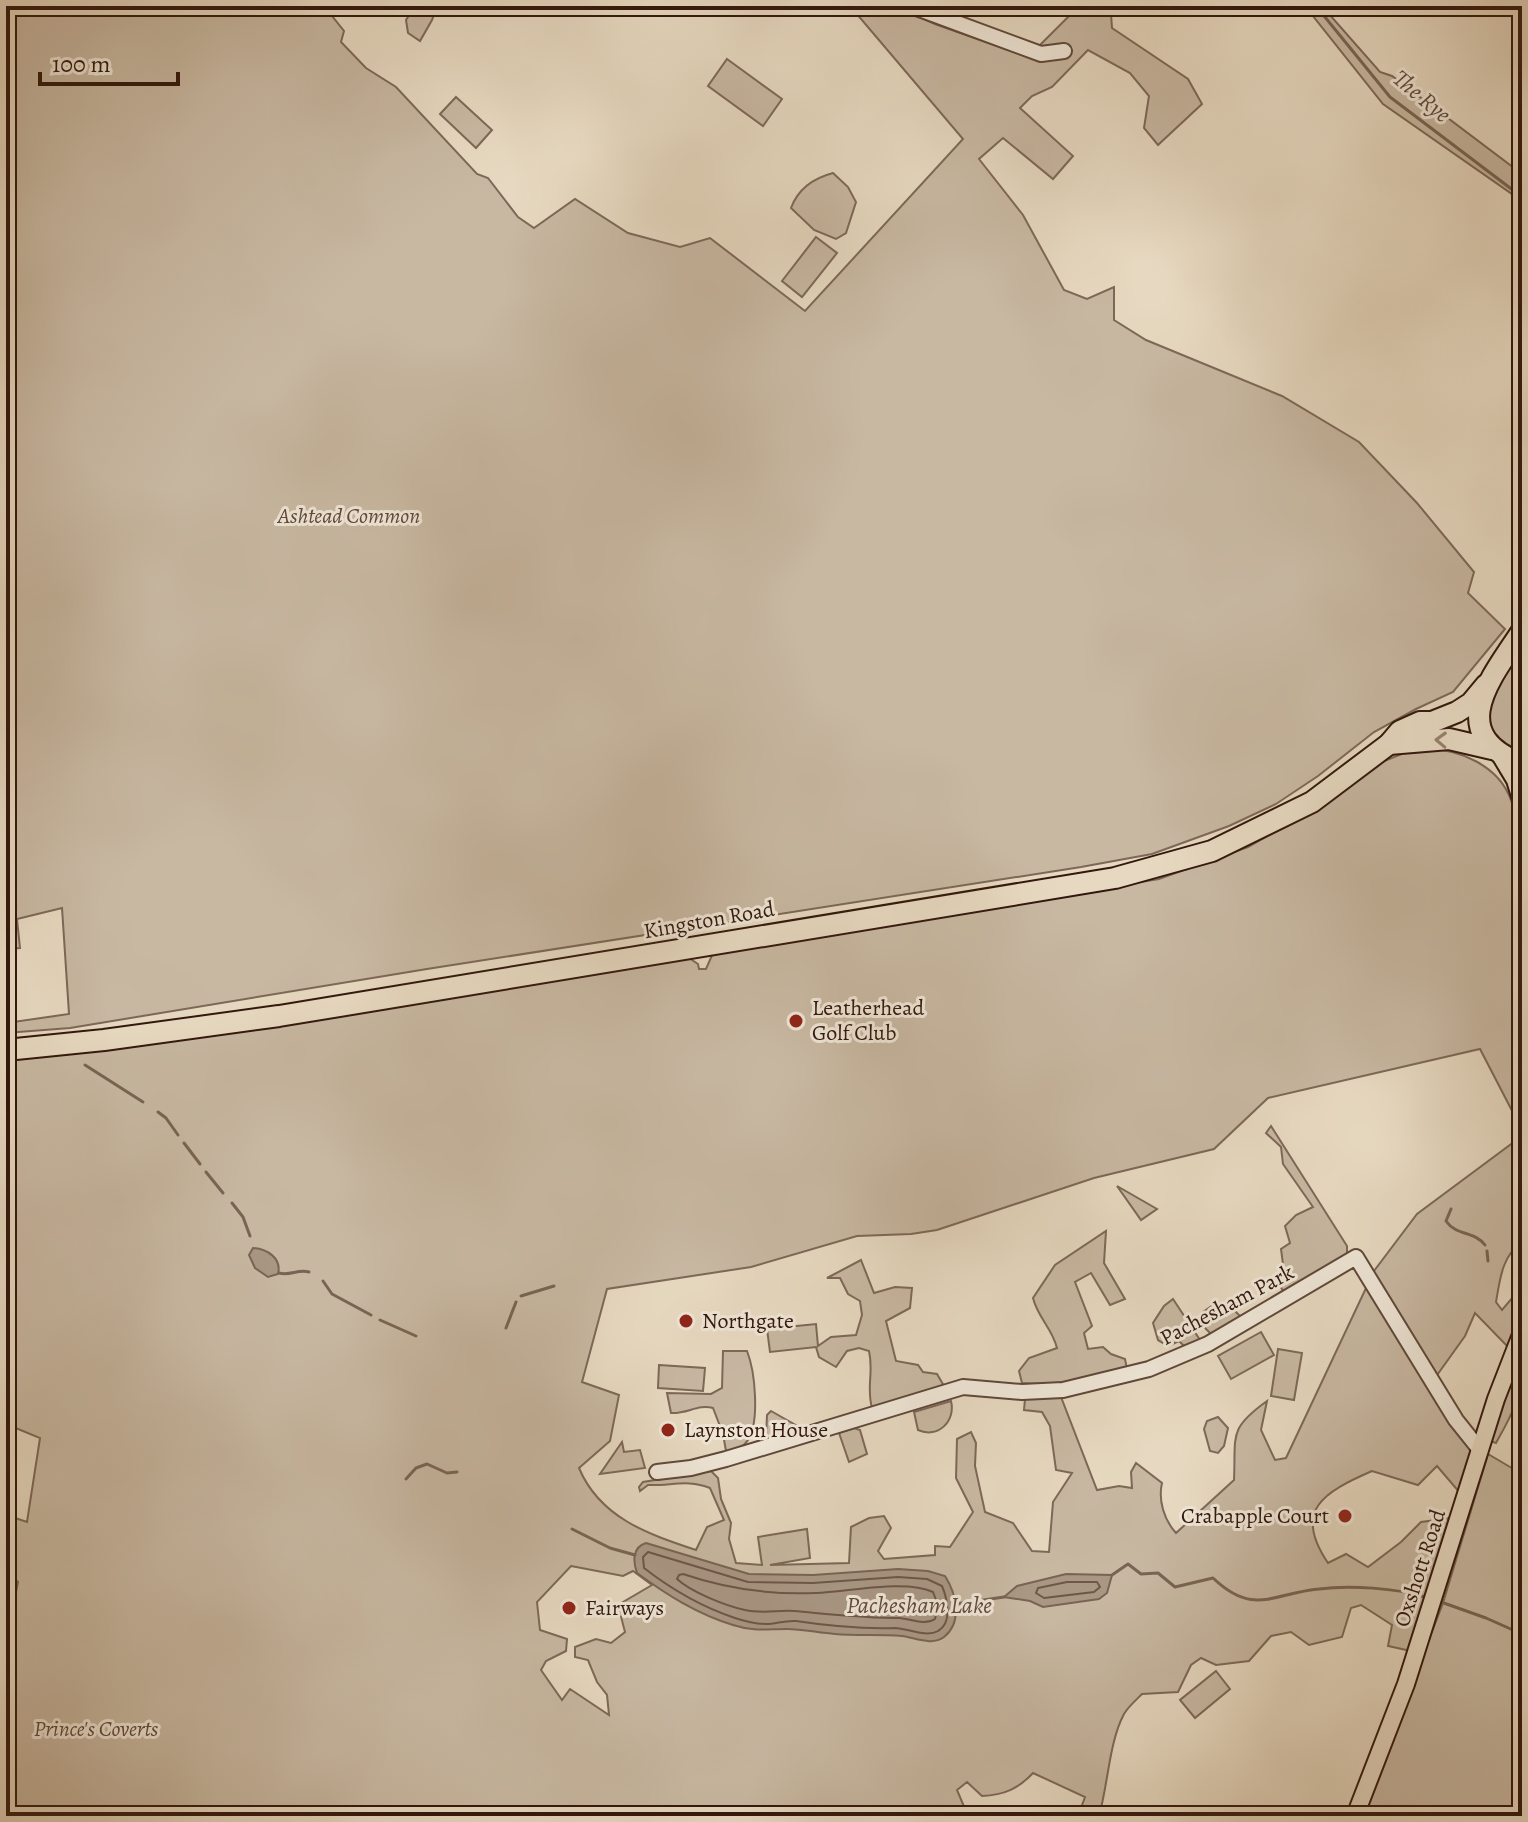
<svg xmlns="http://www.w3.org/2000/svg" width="1528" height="1822" font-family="Alegreya,serif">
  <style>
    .green { fill: #c8b8a2; stroke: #7d6858; stroke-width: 2; fill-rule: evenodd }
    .water { fill: #a99784; stroke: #796454; stroke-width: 2 }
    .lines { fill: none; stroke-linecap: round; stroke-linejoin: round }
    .shore { stroke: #6e5748; stroke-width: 2 }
    .stream { stroke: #796454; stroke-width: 3 }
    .minor-casing { stroke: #5f483a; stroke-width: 18 }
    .major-casing { stroke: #32170d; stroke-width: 20 }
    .highway-casing { stroke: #32170d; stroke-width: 24 }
    .minor { stroke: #efe6d7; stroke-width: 14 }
    .major { stroke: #e7d9c1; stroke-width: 16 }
    .highway { stroke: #e7d9c1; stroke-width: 20 }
    .oneway { stroke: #968270 }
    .poi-dot { fill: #8f2418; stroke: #efe6d7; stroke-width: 3 }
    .labels { text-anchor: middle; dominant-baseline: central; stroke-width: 6; stroke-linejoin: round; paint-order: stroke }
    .park-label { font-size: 22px; font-style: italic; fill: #5f473a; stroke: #efe6d7 }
    .street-label { font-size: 22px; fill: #32170d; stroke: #efe6d7 }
    .poi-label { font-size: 22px; fill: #32170d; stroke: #efe6d7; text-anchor: start }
    .water-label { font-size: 24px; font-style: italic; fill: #624a3d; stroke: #efe6d7 }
  </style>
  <rect width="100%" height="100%" fill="#e7d9c1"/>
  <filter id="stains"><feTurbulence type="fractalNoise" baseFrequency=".0025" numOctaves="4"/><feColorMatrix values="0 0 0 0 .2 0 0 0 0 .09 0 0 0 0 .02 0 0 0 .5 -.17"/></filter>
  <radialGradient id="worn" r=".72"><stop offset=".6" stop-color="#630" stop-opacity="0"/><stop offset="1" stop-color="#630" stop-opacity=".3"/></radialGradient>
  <g class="green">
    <polygon points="6,6 324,6 344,31 341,42 366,68 396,87 477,174 488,178 518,217 534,228 575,199 628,233 680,247 710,238 805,311 963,139 850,6 896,6 935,24 1028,57 1079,6 1119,6 1111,14 1112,28 1188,79 1202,104 1158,145 1144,128 1149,96 1130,73 1088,50 1052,87 1032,96 1020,108 1073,156 1053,179 1003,138 979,159 1023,215 1064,290 1087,299 1114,287 1114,320 1146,340 1282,396 1359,442 1417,503 1474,572 1468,593 1505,629 1453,692 1416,709 1374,732 1318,776 1276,804 1229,826 1152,854 1081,867 427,969 70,1028 6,1033 6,1023 69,1014 62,908 17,919 20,948 6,949"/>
    <polygon points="415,6 437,6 432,20 420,41 408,33 406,20"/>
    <polygon points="1305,6 1322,6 1380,72 1392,76 1522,174 1522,201 1383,104"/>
    <polygon points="727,59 782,99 763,126 708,86"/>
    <polygon points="456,97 492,130 476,148 440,114"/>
    <path d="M833 173 848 187 856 202 846 233 836 239 814 230 791 208C798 189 814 178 833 173Z"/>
    <polygon points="816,237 837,253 802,297 782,281"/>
    <path d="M1522 660V753C1512 749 1502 746 1495 737 1476 712 1493 669 1522 660Z"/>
    <path d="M1427 749C1460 749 1499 766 1511 800 1526 844 1522 893 1522 940 1522 1003 1522 1067 1522 1130L1480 1049 1268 1098 1214 1149 1094 1178 937 1230 911 1234 857 1236 751 1267 607 1289 582 1382 619 1395 610 1441 579 1468C600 1518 648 1534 696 1550L707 1527 724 1520 710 1488C688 1479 671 1486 648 1485L640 1491 639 1487 643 1482 711 1471 718 1478 721 1499 731 1523 729 1539 736 1563 762 1565 758 1537 807 1529 810 1558 770 1565 849 1563 851 1527 869 1518 884 1516 891 1528 878 1551 884 1559 935 1555V1546L950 1547 973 1512 956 1478 957 1439 971 1432 976 1443 975 1466 985 1512 1013 1523 1032 1551 1049 1552 1053 1502 1072 1473 1056 1470 1050 1426 1042 1412 1024 1410 1025 1399 1061 1397 1097 1490 1119 1486 1132 1488 1131 1472 1136 1463 1162 1483C1158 1500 1164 1520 1176 1533L1234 1480C1236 1435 1228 1429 1267 1401L1261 1430 1275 1460 1286 1458 1374 1271 1417 1214 1522 1136V1242C1502 1256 1500 1279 1496 1302L1502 1310 1519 1290 1522 1292V1317L1509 1348 1475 1313 1465 1336 1435 1378 1473 1450 1460 1493 1437 1466 1418 1485 1372 1471C1324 1492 1292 1510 1328 1563L1346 1554 1368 1567 1401 1542 1421 1522 1452 1518 1411 1651 1388 1646 1392 1625 1361 1605 1351 1608 1342 1637 1309 1645 1291 1632 1271 1636 1249 1661 1216 1665 1201 1658 1191 1665 1178 1692 1142 1694C1136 1700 1128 1707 1124 1714 1109 1742 1108 1785 1099 1816H1078L1085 1797 1033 1773C1018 1789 1004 1795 982 1796L967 1782 957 1790 968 1816H6V1589L16 1592 18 1582 6 1572V1515L27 1522 40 1438 6 1424V1058L689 958 698 964 699 969H706L713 953 1159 879 1248 847 1301 817 1377 764 1404 753ZM571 1566 623 1576 633 1571 652 1585 618 1605 625 1632 611 1643 596 1639 575 1647V1657L588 1660 597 1682 607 1695 609 1715 570 1689 562 1700 541 1670 546 1661 566 1651 567 1639 540 1630 537 1602Z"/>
    <polygon points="1271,1126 1347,1246 1347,1254 1283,1291 1278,1282 1284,1272 1281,1249 1290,1243 1285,1226 1296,1215 1313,1207 1283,1164 1281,1147 1266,1133"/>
    <polygon points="1117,1186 1157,1209 1141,1220"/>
    <path d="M1106 1231 1104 1263 1125 1299 1110 1305 1091 1273 1075 1282 1092 1326 1084 1333 1088 1349 1103 1347 1111 1354 1125 1359 1127 1369C1092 1378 1058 1386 1022 1383L1019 1371 1029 1358 1057 1348C1052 1328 1038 1318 1033 1298L1055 1265Z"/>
    <path d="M861 1260 874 1293 895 1287 912 1288 910 1308 886 1321 896 1361 918 1365 923 1372 937 1374 944 1386 872 1408C866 1386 874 1373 869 1351L859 1348 847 1351 836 1367 819 1357 816 1347 770 1352 767 1329 816 1324 818 1346 831 1337 856 1335 862 1315 860 1301 848 1294 840 1278H827Z"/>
    <polygon points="1173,1299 1200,1340 1184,1346 1179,1341 1168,1346 1158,1340 1153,1323 1164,1306"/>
    <polygon points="1217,1302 1231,1307 1241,1317 1211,1334 1201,1324 1203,1312"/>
    <polygon points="1261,1332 1274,1355 1231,1379 1218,1356"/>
    <polygon points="1278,1349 1302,1353 1294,1400 1271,1396"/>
    <path d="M723 1351H747C755 1371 760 1421 748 1440 743 1448 735 1449 726 1451L723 1434 713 1408C698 1404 687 1414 671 1413L667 1393 711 1394 722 1388Z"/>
    <path d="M1522 1353V1366L1519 1368C1528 1388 1506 1425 1496 1443L1490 1441Z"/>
    <polygon points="659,1365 705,1368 703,1391 658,1388"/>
    <path d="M951 1401C956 1421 938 1439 918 1430L914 1412Z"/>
    <polygon points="771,1411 801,1428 801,1430 768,1439 766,1438 767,1415"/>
    <polygon points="1218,1417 1228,1428 1224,1446 1218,1453 1210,1451 1204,1429 1207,1421"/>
    <polygon points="854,1428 860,1430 867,1454 849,1462 839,1433"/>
    <polygon points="622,1442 624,1452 640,1450 645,1468 600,1474"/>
    <polygon points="1488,1454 1522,1474 1522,1816 1361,1816 1443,1603"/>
    <polygon points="1216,1671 1230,1689 1195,1718 1180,1700"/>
  </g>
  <g class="water">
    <path d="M253 1248C267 1249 282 1258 278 1274L268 1277 255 1268 249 1255Z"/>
    <path d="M646 1543 749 1574 813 1575 898 1569 928 1571 945 1576C956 1593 963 1622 944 1637 932 1646 916 1638 902 1636 880 1634 857 1636 835 1634 819 1633 803 1629 787 1629 766 1629 755 1632 733 1625 697 1614 667 1595 637 1573 633 1562 632 1547 646 1543Z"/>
    <polygon points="1066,1574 1112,1575 1107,1593 1099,1599 1043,1607 1030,1601 1004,1597 1017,1586"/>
  </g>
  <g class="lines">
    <g class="shore">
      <path d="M648 1552 748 1582 813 1583 898 1577 927 1579 942 1586C947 1598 953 1623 938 1631 926 1638 907 1628 895 1628 862 1629 829 1626 796 1621 785 1620 776 1624 766 1624 756 1624 744 1621 735 1618 702 1607 671 1589 644 1568L643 1557Z"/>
      <path d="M683 1574C727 1589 769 1595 816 1593 848 1592 905 1579 933 1592L938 1605 935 1619C924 1626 912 1619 899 1618 864 1618 829 1614 794 1611 777 1610 762 1614 745 1610 726 1606 691 1592 677 1579L679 1575Z"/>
      <polygon points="1067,1582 1097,1582 1100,1587 1094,1592 1044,1598 1036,1593 1038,1588"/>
    </g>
    <g class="stream">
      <polyline points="1316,6 1390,97 1522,197"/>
      <polyline points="85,1065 143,1102"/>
      <polyline points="158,1112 166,1118 178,1135"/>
      <polyline points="184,1143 200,1164"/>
      <polyline points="206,1172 223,1193"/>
      <polyline points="232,1203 243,1217 250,1236"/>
      <path d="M1451 1209 1446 1221C1456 1236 1475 1231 1485 1245"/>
      <polyline points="1487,1251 1488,1261"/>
      <path d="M279 1273C290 1276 298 1269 309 1272"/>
      <polyline points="323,1281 332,1294 371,1315"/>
      <polyline points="521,1296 554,1286"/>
      <polyline points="380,1320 416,1336"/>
      <polyline points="506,1328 516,1302"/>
      <polyline points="406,1479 416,1468 427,1464 447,1473 457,1472"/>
      <polyline points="572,1529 610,1548 635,1555"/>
      <path d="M1112 1575 1128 1564 1141 1574 1158 1573 1175 1587 1213 1578C1254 1617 1273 1593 1319 1589 1349 1585 1397 1588 1425 1597"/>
      <polyline points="1441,1602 1486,1618 1522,1634"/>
      <polyline points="956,1604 1004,1597"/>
    </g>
    <defs>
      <g id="minor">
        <polyline points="911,6 1041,54 1064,51"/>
        <polyline points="657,1472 691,1468 726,1459 963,1387 1022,1392 1063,1390 1149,1369 1208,1344 1356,1257 1456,1420 1480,1450"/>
      </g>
      <g id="major">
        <polyline points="1500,755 1515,780 1522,803"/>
        <polyline points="1355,1816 1406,1684 1496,1399 1522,1332"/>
      </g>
      <g id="highway">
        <path d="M1522 631C1490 679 1444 734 1522 764"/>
        <polyline points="1389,744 1449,739 1492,749"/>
        <polyline points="6,1050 104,1040 279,1016 1115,878 1212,851 1312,802 1389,744 1400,731 1420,722 1432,722 1457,712 1471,703 1486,685"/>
      </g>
    </defs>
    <use href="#minor" class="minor-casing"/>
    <use href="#major" class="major-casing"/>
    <use href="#highway" class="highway-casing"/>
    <use href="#minor" class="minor"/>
    <use href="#major" class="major"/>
    <use href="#highway" class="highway"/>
  </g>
  <defs><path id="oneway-chevron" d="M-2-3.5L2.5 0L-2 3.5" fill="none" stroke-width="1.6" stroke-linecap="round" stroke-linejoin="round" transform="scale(2)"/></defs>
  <use class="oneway" href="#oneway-chevron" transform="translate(1441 740) rotate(-178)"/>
  <g class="poi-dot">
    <circle cx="796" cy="1021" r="8"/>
    <circle cx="686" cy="1321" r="8"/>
    <circle cx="668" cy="1430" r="8"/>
    <circle cx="1345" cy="1516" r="8"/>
    <circle cx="569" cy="1608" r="8"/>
  </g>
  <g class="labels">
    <g class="park-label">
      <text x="349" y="516">Ashtead Common</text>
      <text x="96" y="1729">Prince's Coverts</text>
    </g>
    <g class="street-label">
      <text transform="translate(709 920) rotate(-10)">Kingston Road</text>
      <text transform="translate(1227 1305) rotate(-28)">Pachesham Park</text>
      <text transform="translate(1420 1568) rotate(-72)">Oxshott Road</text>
    </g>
    <g class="poi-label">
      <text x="812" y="1008">Leatherhead<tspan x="812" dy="25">Golf Club</tspan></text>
      <text x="702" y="1321">Northgate</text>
      <text x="684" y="1430">Laynston House</text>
      <text x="1329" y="1516" text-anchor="end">Crabapple Court</text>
      <text x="585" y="1608">Fairways</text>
    </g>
    <g class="water-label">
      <text transform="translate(1422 96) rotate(40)">The Rye</text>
      <text x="919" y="1605">Pachesham Lake</text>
    </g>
  </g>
  <rect width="1528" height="1822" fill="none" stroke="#e7d9c1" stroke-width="32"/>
  <rect x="8" y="8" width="1512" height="1806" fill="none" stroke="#32170d" stroke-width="4"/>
  <rect x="16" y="16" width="1496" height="1790" fill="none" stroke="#32170d" stroke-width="2"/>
  <path d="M40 72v12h138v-12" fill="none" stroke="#32170d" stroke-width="4"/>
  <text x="52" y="72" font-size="24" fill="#32170d" stroke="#efe6d7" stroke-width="6" paint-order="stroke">100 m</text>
  <rect width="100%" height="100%" filter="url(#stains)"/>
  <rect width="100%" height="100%" fill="url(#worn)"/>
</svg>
